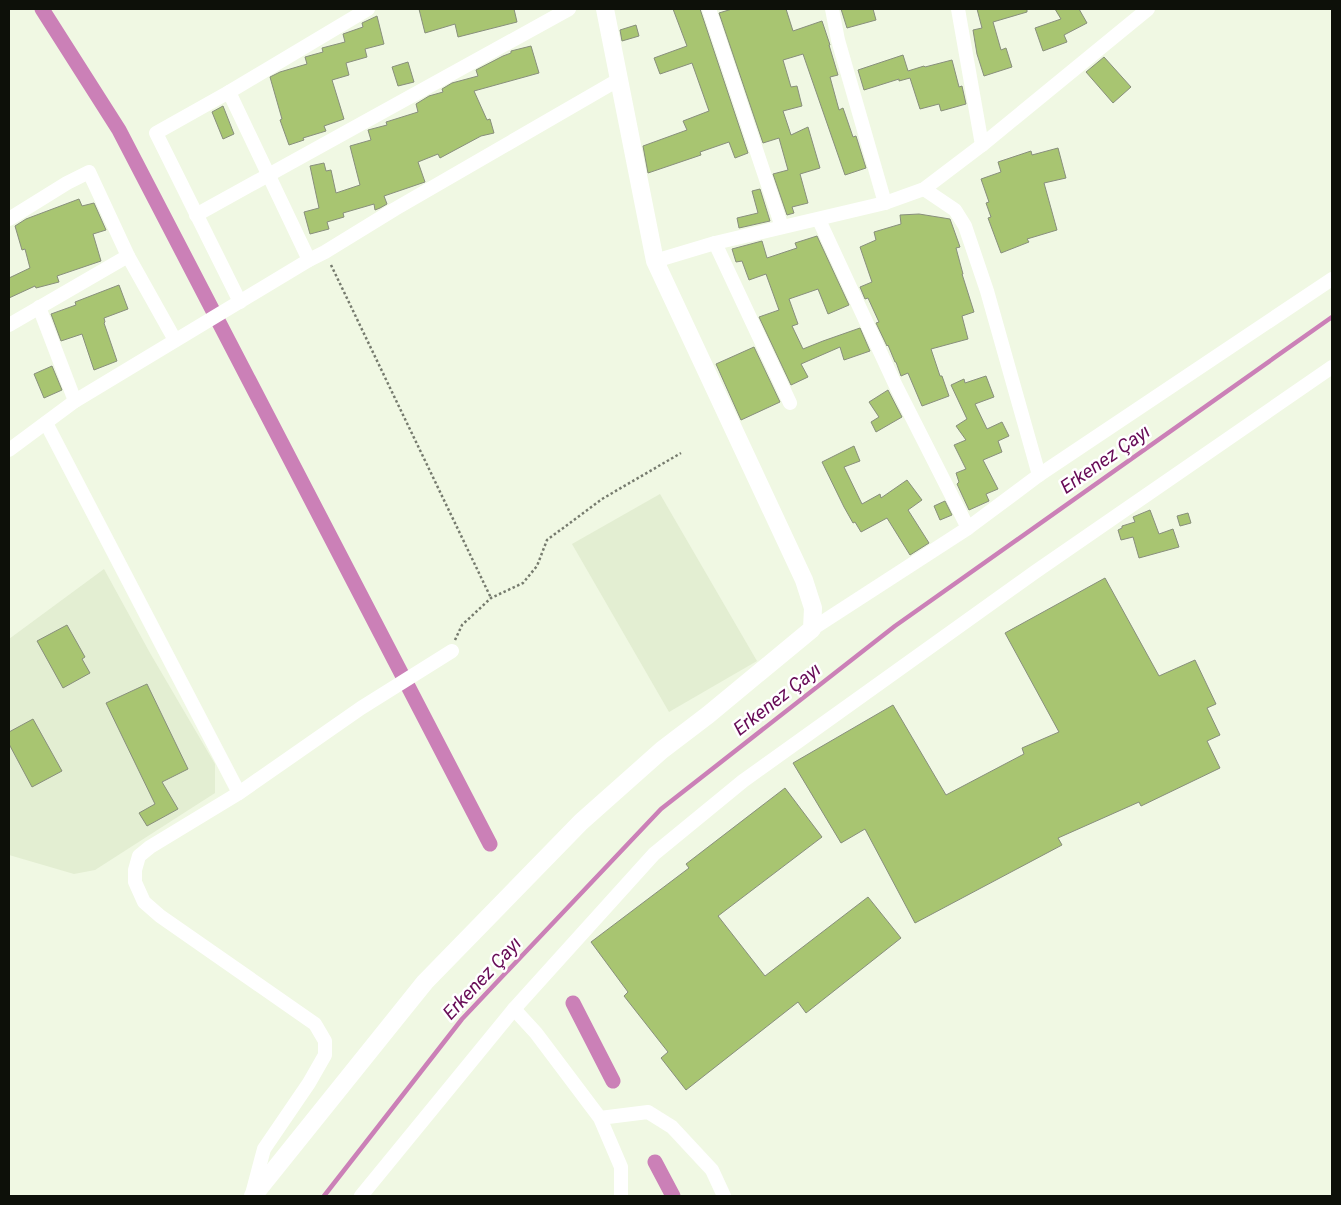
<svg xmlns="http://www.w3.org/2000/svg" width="1341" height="1205" font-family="Roboto,sans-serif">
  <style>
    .built { fill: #e3eed2 }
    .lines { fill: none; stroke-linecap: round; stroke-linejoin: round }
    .stream { stroke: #cb80b7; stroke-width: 4.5 }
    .canal { stroke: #cb80b7; stroke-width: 15 }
    .building { fill: #a8c571; stroke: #888f7c }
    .path { stroke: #767b6e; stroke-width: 2.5; stroke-dasharray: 2.5 2.5; stroke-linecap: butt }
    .minor { stroke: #fff; stroke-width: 14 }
    .tertiary { stroke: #fff; stroke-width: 18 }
    .labels { text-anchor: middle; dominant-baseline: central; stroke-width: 5; stroke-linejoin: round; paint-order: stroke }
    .water-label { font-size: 19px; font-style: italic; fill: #670b56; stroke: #fff }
  </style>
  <rect width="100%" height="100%" fill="#f0f8e3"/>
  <g class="built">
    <polygon points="660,494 757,661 669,712 572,544"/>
    <polygon points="104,569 150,653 215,764 215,793 95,870 74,874 9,855 9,639"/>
  </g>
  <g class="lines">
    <polyline class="stream" points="324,1196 462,1019 661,809 895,626 1332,317"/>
    <g class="canal">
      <polyline points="42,9 119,130 490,844"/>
      <polyline points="573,1003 613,1081"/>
      <polyline points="655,1162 673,1196"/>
    </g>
  </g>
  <g class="building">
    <polygon points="419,9 514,9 517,22 458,37 455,24 425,33"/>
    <polygon points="673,9 700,9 748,153 735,158 729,142 700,152 701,155 648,173 643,146 687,130 683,121 709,111 692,63 660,74 654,58 687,46"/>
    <polygon points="732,9 786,9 793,31 822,21 830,45 829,45 838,75 830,77 839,110 843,108 853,137 856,136 866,168 845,175 803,54 783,60 791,87 797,86 802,106 783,111 791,135 808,127 820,168 800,174 808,203 792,207 794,213 787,215 773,174 788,170 779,138 763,143 719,13"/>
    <polygon points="841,9 873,9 876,20 847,28"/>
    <polygon points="977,9 1027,9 1027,12 993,22 1001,50 1006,48 1012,67 984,76 977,54 973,30 982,28"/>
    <polygon points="1055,9 1079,9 1087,23 1064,35 1067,42 1043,51 1035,28 1061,19"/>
    <polygon points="377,16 384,44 365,49 367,57 346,63 349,75 332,80 344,119 324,126 326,131 303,138 304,140 289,145 280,120 282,119 270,77 280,72 307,64 305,57 323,52 322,48 345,42 343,34 363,27 362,23"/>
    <polygon points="636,25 639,36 622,41 620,30"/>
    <polygon points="531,46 539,73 474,91 487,120 490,119 494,133 481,136 440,158 438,154 418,162 425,182 384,196 387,204 380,208 375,210 374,204 343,213 344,217 327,222 329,229 310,234 304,212 319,208 310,166 324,163 326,171 331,170 336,193 360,185 350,146 371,140 368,130 387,125 386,122 418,112 416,104 429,96 443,92 442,89 452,83 478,76 476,70 503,56 511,53 511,51"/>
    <polygon points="903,55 908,71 924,66 925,67 952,60 959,87 962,86 966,104 941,111 939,104 920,109 910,78 899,81 899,79 864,90 858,70"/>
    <polygon points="1104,57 1131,87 1113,103 1086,72"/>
    <polygon points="408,62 414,82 398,86 392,67"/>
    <polygon points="223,106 234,134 223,139 212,112"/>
    <polygon points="1058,148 1066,178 1044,183 1057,230 1027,239 1029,242 1001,253 988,218 991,217 986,203 989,202 981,179 1001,172 998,162 1031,151 1032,155"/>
    <polygon points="760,189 770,221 739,228 737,218 758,213 752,191"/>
    <polygon points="79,199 82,206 94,203 106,230 93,234 101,261 57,276 59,282 36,288 35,286 9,298 9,278 30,268 25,249 22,250 15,226 26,219"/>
    <polygon points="919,214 950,219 960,247 956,248 963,274 962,274 974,312 962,316 968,339 931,349 940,376 942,376 949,396 922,406 908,373 901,376 896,362 895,362 888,345 887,346 876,323 879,322 868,298 865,299 860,287 872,282 860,247 876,240 874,232 901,224 900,215"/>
    <polygon points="817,236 849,305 828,314 818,289 789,299 798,324 792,326 803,349 823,341 860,328 870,351 844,360 840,347 801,364 808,377 791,385 759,317 779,310 766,274 749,280 742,261 736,262 732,249 762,241 767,258 797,248 795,243"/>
    <polygon points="119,285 128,309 104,318 105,322 104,323 117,361 94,370 82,334 61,341 51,314 76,305 75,302"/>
    <polygon points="754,347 780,402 741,420 716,364"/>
    <polygon points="52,366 62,390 44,398 34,374"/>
    <polygon points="986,376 994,397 975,404 987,429 1002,422 1009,436 998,441 1002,452 983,460 998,489 986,494 989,501 969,510 957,484 959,482 956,473 966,469 954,445 966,440 956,426 967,419 951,385 964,379 965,383"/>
    <polygon points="888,390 902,417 876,432 871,422 879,417 869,402"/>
    <polygon points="854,446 860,461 844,467 862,504 880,494 881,498 907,480 922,500 908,510 929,543 910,555 887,518 861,532 855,522 853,523 844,507 822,462"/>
    <polygon points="945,501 952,515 940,520 934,506"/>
    <polygon points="1150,510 1159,534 1173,529 1179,547 1139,558 1133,537 1121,540 1118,530 1122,528 1122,526 1135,522 1133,517"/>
    <polygon points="1188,513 1191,523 1180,526 1177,516"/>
    <polygon points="1105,578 1159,676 1195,660 1216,704 1207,708 1220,735 1207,741 1220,768 1141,806 1139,802 1058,838 1062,845 915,923 865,829 841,843 793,763 893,705 946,795 1024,754 1022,748 1059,732 1005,633"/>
    <polygon points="67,625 85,657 82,659 90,673 63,688 37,641"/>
    <polygon points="147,684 188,769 162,782 178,809 147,826 139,813 155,804 106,703"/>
    <polygon points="33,719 62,771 32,787 9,744 9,732"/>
    <polygon points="785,788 822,837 718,916 765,976 868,897 901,938 806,1013 798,1002 686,1090 661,1058 668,1052 624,996 628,992 591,942 689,868 686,864"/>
  </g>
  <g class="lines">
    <g class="path">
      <polyline points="331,265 491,598"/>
      <polyline points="455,640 462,625 491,598 523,583 537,566 547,540 602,499 681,453"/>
    </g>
    <g class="minor">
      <polyline points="709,9 782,227"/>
      <polyline points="832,9 838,40 885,203"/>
      <polyline points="958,9 982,145"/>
      <polyline points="229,92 309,260"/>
      <polyline points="924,189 955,210 965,226 987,291 1039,475"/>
      <polyline points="196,215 569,9"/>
      <polyline points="9,219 67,183 89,172 128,256 175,340"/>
      <polyline points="819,220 895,384 968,528 1039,475 1332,279"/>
      <polyline points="715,243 885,203 924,189 982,145 1148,9"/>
      <polyline points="655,261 715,243 790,403"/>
      <polyline points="240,302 156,133 229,92 368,9"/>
      <polyline points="39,307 75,401"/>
      <polyline points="9,325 128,256"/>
      <polyline points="46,423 239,793"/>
      <polyline points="9,450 75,401 309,260 325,252 395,209 618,80"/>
      <polyline points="812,629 968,528"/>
      <polyline points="514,1009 536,1033 600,1118 621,1167 621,1196"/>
      <polyline points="600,1118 648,1112 672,1127 712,1170 724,1196"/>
      <polyline points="252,1194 264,1149 309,1083 325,1055 325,1041 315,1024 160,916 144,902 135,882 135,870 139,856 150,847 239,793 361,708 452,651"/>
      <polyline points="361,1196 514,1009 654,854 743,781 1035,572 1332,367"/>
    </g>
    <polyline class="tertiary" points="253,1196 425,982 581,822 662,750 708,715 812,629 813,608 804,580 655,261 605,9"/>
  </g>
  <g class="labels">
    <g class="water-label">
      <text transform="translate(1105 459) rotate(-35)">Erkenez Çayı</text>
      <text transform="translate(777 699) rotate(-38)">Erkenez Çayı</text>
      <text transform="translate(482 978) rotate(-47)">Erkenez Çayı</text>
    </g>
  </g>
  <rect width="1341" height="1205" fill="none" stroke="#0d1009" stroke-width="20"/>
</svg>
